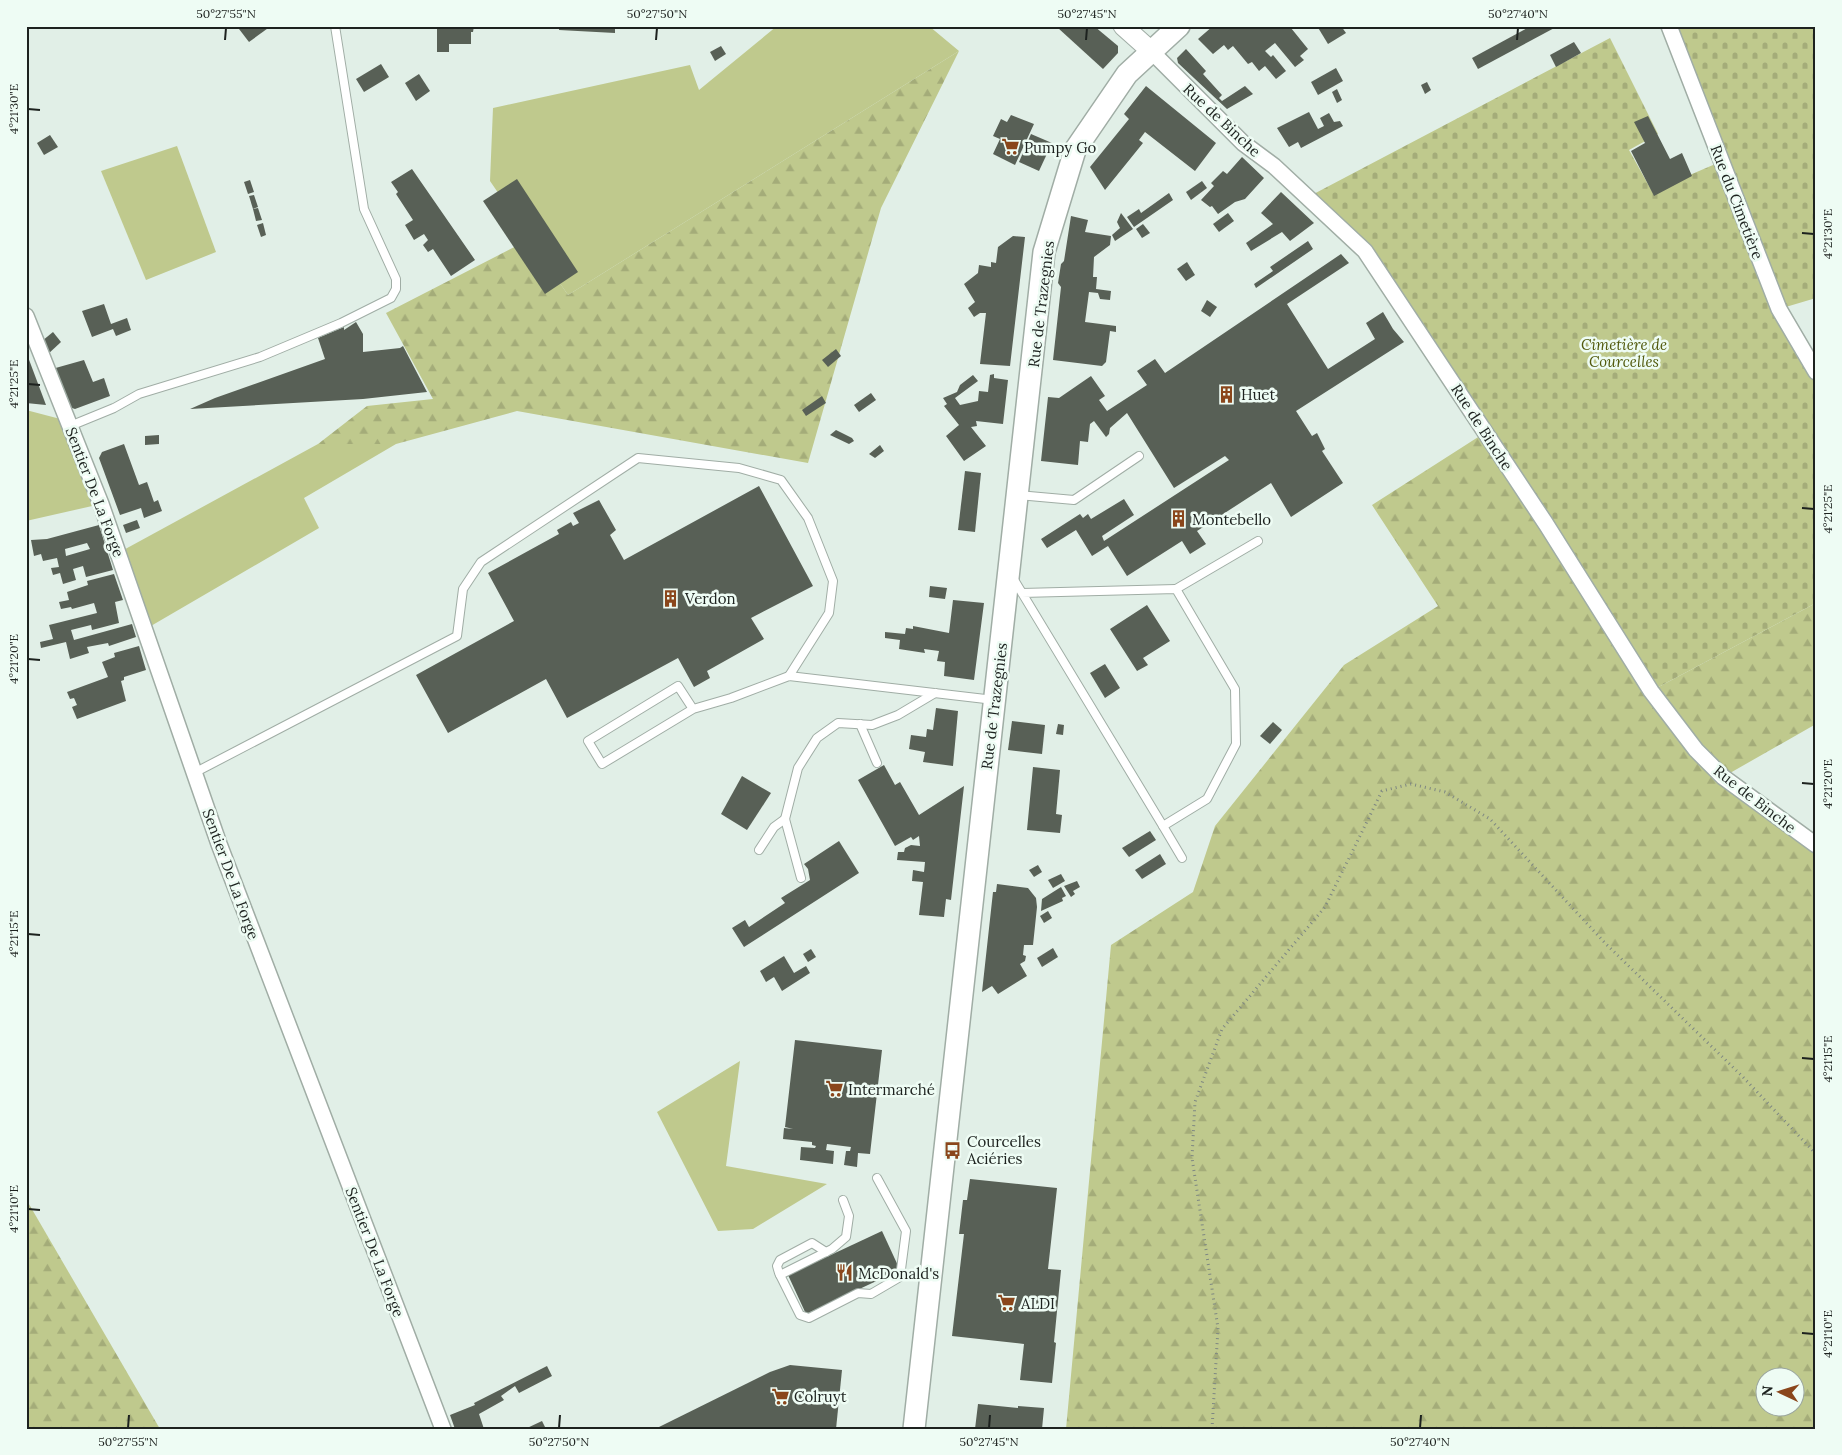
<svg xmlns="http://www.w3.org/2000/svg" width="1842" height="1455" font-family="Lora,serif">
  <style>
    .green { fill: #bfc98d }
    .forest { fill: url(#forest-firs); fill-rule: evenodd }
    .cemetery { fill: url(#cemetery-stones) }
    .building { fill: #586056; fill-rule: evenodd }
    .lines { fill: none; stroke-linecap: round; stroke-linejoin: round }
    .service-casing { stroke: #a0ada5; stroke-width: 10 }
    .minor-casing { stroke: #a0ada5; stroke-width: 18 }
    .tertiary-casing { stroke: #a0ada5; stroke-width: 21 }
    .secondary-casing { stroke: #a0ada5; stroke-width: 24 }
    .path { stroke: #7e8782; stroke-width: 3; stroke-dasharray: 1 4; stroke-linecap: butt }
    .service { stroke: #fff; stroke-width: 8 }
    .minor { stroke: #fff; stroke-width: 15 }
    .tertiary { stroke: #fff; stroke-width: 19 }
    .secondary { stroke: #fff; stroke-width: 21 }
    .ticks { fill: none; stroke: #1d221f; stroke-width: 2 }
    .labels { text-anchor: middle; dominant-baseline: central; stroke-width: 5; stroke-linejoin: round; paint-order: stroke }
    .street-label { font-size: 15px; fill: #1d221f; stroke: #eefcf4 }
    .poi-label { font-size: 15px; fill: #1d221f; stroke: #eefcf4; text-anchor: start }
    .park-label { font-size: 15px; font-style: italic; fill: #51590c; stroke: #eefcf4 }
    .neatline { fill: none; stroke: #1d221f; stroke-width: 2 }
    .ticks-label { font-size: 12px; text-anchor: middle; fill: #1d221f }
  </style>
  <defs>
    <pattern id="forest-firs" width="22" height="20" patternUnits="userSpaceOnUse" patternTransform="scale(1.25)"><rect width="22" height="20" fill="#bfc98d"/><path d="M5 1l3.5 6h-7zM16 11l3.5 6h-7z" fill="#a4ac79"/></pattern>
    <pattern id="cemetery-stones" width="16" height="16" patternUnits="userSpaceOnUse" patternTransform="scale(1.25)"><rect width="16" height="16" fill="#bfc98d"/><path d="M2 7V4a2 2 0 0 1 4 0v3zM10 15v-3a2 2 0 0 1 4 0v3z" fill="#a4ac79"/></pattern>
  </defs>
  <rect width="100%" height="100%" fill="#e1efe7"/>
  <g class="green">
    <polygon points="777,26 929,26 959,51 568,295 490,181 493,108 690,65 699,90"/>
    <polygon points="177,146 216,252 146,280 101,171"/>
    <polygon points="26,410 68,421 101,504 26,521"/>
    <polygon points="318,444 396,444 304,498 319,528 144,630 118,553"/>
    <polygon points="740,1061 726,1166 827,1184 753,1229 718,1231 657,1112"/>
  </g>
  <g class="forest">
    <polygon points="959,51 881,208 808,463 517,411 396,444 318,444 367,406 433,399 386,313 530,239 568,295"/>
    <path d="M1486 432 1651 691 1816 603V724L1723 777 1816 845V1429H1066L1111 945 1193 892 1215 826 1344 665 1438 606 1372 505ZM1764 1378H1794V1408H1764Z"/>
    <polygon points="26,1199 160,1429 26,1429"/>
  </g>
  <polygon class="cemetery" points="1669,26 1816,26 1816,298 1779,309 1816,372 1816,603 1651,691 1365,251 1308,197 1610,38 1658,134 1629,150 1654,195 1692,174 1720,162"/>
  <g class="building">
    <polygon points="243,26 271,26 249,42 239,29"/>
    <polygon points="437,26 474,26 473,32 471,32 471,44 449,44 449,52 437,52"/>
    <polygon points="559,26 615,26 615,33 559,30"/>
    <polygon points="1060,26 1094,26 1118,46 1118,53 1103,69 1058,28"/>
    <polygon points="1213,26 1293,26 1291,28 1308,49 1300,56 1304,60 1295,67 1275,43 1265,51 1271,57 1273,55 1286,71 1276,79 1265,66 1259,71 1252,62 1248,64 1233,46 1228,50 1224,45 1213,54 1198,39"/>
    <polygon points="1317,26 1341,26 1346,33 1328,44"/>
    <polygon points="1531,26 1558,26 1478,69 1472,58"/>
    <polygon points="1574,42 1581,53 1556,67 1550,55"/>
    <polygon points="721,46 726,54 715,61 710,52"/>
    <polygon points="1186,49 1206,71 1203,74 1222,95 1219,98 1222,101 1245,86 1253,94 1227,109 1178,63 1177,58"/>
    <polygon points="381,64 389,77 364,92 356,79"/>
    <polygon points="1336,68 1343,81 1318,95 1311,82"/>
    <polygon points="419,74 430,91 416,101 405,83"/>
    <polygon points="1427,82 1431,90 1425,94 1421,85"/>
    <polygon points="1146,86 1216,143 1195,171 1145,132 1139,140 1143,143 1105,190 1090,167 1129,119 1124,114"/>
    <polygon points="1337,89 1342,100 1337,103 1332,92"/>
    <polygon points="1309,112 1318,129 1324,126 1320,118 1329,113 1334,122 1340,121 1343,126 1301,148 1298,142 1289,147 1277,128"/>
    <polygon points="1011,115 1034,124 1015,165 993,154 1000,139 993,136 1001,119 1007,122"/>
    <polygon points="1648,116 1670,159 1682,153 1692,176 1654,196 1631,151 1645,143 1634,122"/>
    <polygon points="1031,134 1052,143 1039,171 1019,162"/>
    <polygon points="50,135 58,147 44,155 37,143"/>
    <polygon points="1242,157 1264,178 1245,199 1235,202 1218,214 1212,206 1210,207 1201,200 1214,186 1211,183 1223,171 1227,174"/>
    <polygon points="412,169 475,260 451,276 433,249 428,252 423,245 428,240 424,234 414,240 405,225 413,220 396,194 398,192 391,182"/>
    <polygon points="517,179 578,272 545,294 483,201"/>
    <polygon points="250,180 254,192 248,194 244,182"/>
    <polygon points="1202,181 1207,188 1191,200 1186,192"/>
    <polygon points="1281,192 1314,223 1290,241 1282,232 1251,251 1246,243 1273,224 1261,213"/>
    <polygon points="1169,193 1173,200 1134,227 1127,217 1139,209 1141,213"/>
    <polygon points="254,195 258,207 253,209 249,196"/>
    <polygon points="258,208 262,220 256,221 253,209"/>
    <polygon points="1121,213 1133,229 1115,241 1112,235 1120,228 1117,222"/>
    <polygon points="1228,213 1234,221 1219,232 1213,224"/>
    <polygon points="1071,216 1088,220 1085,232 1111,236 1110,245 1094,257 1093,277 1097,277 1096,289 1111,291 1110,300 1100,299 1098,293 1089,292 1085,322 1116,326 1116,332 1110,331 1106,362 1102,366 1053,360 1061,287 1058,283 1061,264 1064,261"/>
    <polygon points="263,223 266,235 261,237 257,225"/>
    <polygon points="1143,224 1150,233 1142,238 1136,229"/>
    <polygon points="1013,236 1025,237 1010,366 980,364 986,313 980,313 974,317 968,308 975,302 964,284 978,273 979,265 991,267 991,262 996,263 998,247"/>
    <polygon points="1308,241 1313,249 1256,288 1254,284 1273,271 1270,267"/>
    <polygon points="1341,254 1349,263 1287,304 1328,369 1375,339 1366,323 1383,312 1393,329 1404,342 1296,411 1312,436 1317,433 1325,449 1322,451 1343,483 1291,517 1271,483 1197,531 1206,544 1190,554 1182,541 1127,576 1108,546 1092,556 1076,530 1047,548 1041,539 1080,514 1083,518 1088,514 1091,519 1124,499 1134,515 1102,536 1104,541 1229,460 1225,456 1174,488 1127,413 1110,428 1109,434 1106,437 1094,421 1090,424 1088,442 1080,441 1078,465 1041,461 1048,397 1059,398 1091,376 1105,396 1099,400 1107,411 1147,385 1137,371 1155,359 1165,373"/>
    <polygon points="1187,262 1195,275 1186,281 1177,269"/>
    <polygon points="1207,300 1217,307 1210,317 1201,311"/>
    <polygon points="104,304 111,324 127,318 131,330 116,336 113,329 92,337 82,311"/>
    <polygon points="356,322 363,334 363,352 400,348 403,346 427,392 363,399 190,409 215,398 325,359 318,338 344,327 344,330"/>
    <polygon points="53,332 61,342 47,355 42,341"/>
    <polygon points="836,349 841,356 828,367 822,360"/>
    <polygon points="28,357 46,405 26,403 26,358"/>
    <polygon points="84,360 93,382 104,378 110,396 75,409 69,407 52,369"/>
    <polygon points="994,374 994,378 1008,380 1003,424 976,421 977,426 971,427 986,446 964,461 946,436 959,425 944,406 947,404 943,398 957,392 960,385 973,375 978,381 955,398 960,405 978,401 979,391 988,392 990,375"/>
    <polygon points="871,393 876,400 859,412 854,405"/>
    <polygon points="822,396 826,403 806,416 802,410"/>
    <polygon points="836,430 852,438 854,441 849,444 830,435"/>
    <polygon points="159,435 159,444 145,445 145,436"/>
    <polygon points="124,444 139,485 147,482 154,502 158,500 162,511 144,518 141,508 120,515 99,458 102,452"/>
    <polygon points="880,445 884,451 875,458 869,454"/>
    <polygon points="965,471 981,473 975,532 958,530"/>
    <polygon points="759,486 813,586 751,618 764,639 707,671 710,678 694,687 678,658 567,718 546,679 448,733 416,675 514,621 488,573 559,534 557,530 571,522 573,526 579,523 573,513 599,500 616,530 610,535 624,560"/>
    <polygon points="137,520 140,528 126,533 123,525"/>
    <path d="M99 525 113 570 86 577 83 566 73 569 76 580 63 584 60 573 53 575 51 568 59 567 57 558 43 561 41 554 34 556 31 540 47 539ZM87 543 90 549 66 556 65 549Z"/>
    <polygon points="114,574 123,600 115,602 119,623 92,630 91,625 71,630 74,640 132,624 136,637 109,646 108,643 87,647 89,653 70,659 66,642 41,648 40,642 53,639 49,625 97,613 94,603 72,609 71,607 61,609 59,602 69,600 67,592 88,585 87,581"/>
    <polygon points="930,586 947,588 945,599 929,597"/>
    <polygon points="953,600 984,603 974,680 944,676 945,662 937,661 939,651 924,649 925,653 899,649 900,640 885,638 885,632 905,634 906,628 913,629 913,626 949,633"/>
    <polygon points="1147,605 1170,641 1143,658 1148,665 1137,671 1110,629"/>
    <polygon points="139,646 146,670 124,677 124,680 121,681 126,701 77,719 72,707 77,705 74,698 70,699 67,692 108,677 102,662 115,657 114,653"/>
    <polygon points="1105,664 1120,688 1105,698 1090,673"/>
    <polygon points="936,708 958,711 953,766 923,762 925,752 909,749 911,735 926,737 927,729 933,730"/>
    <polygon points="1012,721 1045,725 1042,754 1008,750"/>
    <polygon points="1273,722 1282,730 1270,744 1260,736"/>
    <polygon points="1058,724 1064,725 1063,735 1056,734"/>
    <polygon points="884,765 895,785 900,782 919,815 964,786 951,900 946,899 944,917 919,915 923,882 912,881 913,870 924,872 925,862 897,860 898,852 904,852 905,848 911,845 920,846 919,836 913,840 911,837 895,846 858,780"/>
    <polygon points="1033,767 1060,770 1056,814 1062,815 1060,833 1027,830"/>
    <polygon points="742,776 771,793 747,830 721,814"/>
    <polygon points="1150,831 1156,840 1129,857 1122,848"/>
    <polygon points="839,841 859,873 744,947 732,928 745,920 749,927 785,903 781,898 810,880 808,869 804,864"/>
    <polygon points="1160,854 1166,864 1142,879 1135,870"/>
    <polygon points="1038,865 1042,872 1034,877 1029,870"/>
    <polygon points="1061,874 1065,881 1053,888 1048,880"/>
    <polygon points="1077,881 1080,887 1073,891 1075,894 1071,897 1064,886"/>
    <polygon points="997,884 1028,888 1036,898 1037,907 1033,945 1024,945 1023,955 1026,956 1025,961 1020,964 1027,976 998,994 992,986 982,992 993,892 996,892"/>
    <polygon points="1061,887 1066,896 1062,898 1063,901 1041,911 1042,899"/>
    <polygon points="1048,911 1052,918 1044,923 1040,916"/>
    <polygon points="1053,948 1058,957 1042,967 1037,958"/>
    <polygon points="811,949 816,957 808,962 803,954"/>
    <polygon points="784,956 794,973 806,966 810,973 782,991 774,977 766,982 760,971"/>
    <polygon points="795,1040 882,1050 870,1154 858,1153 857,1167 844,1165 846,1151 850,1151 851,1147 827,1144 826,1150 834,1151 833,1164 800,1160 801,1147 815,1148 816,1146 812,1145 812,1142 783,1139 784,1128 793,1129 785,1127"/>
    <polygon points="970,1179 1057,1188 1048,1269 1061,1270 1054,1342 1056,1343 1052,1383 1020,1380 1024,1344 952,1336 964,1234 959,1234 963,1200 967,1200"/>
    <polygon points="882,1231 900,1270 806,1314 788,1275"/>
    <polygon points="790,1365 842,1370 836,1429 660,1429 659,1427 770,1372"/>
    <polygon points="547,1366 552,1376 519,1393 515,1386 501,1396 504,1400 479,1414 484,1429 455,1429 450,1415 475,1405 474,1403"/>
    <polygon points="978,1404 1018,1408 1018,1406 1044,1408 1042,1429 975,1429"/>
    <polygon points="542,1421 546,1429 525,1429"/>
  </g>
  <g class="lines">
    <defs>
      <g id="service">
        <polyline points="70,426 114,408 139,394 260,357 341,323 391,298 396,289 396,279 364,209 335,26"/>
        <polyline points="1018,495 1074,500 1139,456"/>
        <polyline points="1013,578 1163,826 1207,799 1236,744 1235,689 1176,589 1022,593"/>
        <polyline points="1176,589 1258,541"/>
        <polyline points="693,709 678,686 588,741 602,764 693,709 731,698 789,676 994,700"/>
        <polyline points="860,724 877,763"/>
        <polyline points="194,773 457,636 463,589 481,562 638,458 739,468 781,480 808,518 833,581 829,613 789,676"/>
        <polyline points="1163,826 1182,858"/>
        <polyline points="759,850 774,827 785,819"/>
        <polyline points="801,878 785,819 798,768 817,738 838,723 872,725 898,715 935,693"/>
        <polyline points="826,1252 812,1243 780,1260 777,1266 779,1273 800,1315 809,1318 858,1293 871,1294 900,1277 906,1231 877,1178"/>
        <polyline points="780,1275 832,1249 846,1237 849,1216 843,1200"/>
      </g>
      <g id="minor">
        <polyline points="1669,26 1779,309 1816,372"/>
        <polyline points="1151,51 1243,143 1274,166 1365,251 1546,524 1651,691 1696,750 1723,777 1816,845"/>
        <polyline points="26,316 101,504 219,844 443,1429"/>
      </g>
      <polyline id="tertiary" points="1123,26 1151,51"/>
      <polyline id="secondary" points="914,1429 1044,252 1075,150 1127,74 1179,26"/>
    </defs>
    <use href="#service" class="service-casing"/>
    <use href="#minor" class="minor-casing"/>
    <use href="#tertiary" class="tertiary-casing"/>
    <use href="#secondary" class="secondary-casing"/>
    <polyline class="path" points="1212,1429 1218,1328 1192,1158 1195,1102 1222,1029 1325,907 1382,791 1411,784 1445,792 1490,819 1605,943 1742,1076 1816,1154"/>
    <use href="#service" class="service"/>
    <use href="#minor" class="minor"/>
    <use href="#tertiary" class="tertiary"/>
    <use href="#secondary" class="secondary"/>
  </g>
  <path class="ticks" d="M225 40 226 28M656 40 657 28M1086 40 1087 28M1517 40 1518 28M28 109 40 110M1802 233 1814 234M28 384 40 385M1802 508 1814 509M28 659 40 660M1802 783 1814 784M28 934 40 935M1802 1058 1814 1059M28 1209 40 1210M1802 1333 1814 1334M128 1428 129 1415M559 1428 560 1415M989 1428 990 1415M1420 1428 1421 1415"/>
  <defs>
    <symbol id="supermarket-bare" viewBox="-9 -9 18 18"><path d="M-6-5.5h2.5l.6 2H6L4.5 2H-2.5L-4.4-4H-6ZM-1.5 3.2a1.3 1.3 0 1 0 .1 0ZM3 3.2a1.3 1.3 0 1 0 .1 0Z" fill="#8a461b" stroke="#eefcf4" stroke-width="2.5" paint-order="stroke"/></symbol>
    <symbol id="building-bare" viewBox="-9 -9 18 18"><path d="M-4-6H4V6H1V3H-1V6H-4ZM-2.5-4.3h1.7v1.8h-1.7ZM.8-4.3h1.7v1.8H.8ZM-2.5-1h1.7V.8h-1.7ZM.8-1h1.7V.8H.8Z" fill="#8a461b" stroke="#eefcf4" stroke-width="2.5" paint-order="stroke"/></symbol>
    <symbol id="bus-bare" viewBox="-9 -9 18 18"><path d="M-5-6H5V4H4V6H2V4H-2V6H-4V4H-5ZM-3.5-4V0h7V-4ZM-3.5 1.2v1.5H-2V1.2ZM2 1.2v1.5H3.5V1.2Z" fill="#8a461b" stroke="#eefcf4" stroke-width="2.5" paint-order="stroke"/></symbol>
    <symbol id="restaurant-bare" viewBox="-9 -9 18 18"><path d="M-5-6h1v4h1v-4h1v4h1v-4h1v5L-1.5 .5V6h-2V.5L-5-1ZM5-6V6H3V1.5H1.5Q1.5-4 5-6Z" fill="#8a461b" stroke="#eefcf4" stroke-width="2.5" paint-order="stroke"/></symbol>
  </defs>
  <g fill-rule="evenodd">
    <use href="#supermarket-bare" x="998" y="134" width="25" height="25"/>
    <use href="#building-bare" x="1214" y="382" width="25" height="25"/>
    <use href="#building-bare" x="1166" y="506" width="25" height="25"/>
    <use href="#building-bare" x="658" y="586" width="25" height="25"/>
    <use href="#supermarket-bare" x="822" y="1076" width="25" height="25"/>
    <use href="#bus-bare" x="940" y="1138" width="25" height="25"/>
    <use href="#restaurant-bare" x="832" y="1260" width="25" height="25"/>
    <use href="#supermarket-bare" x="994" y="1290" width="25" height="25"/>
    <use href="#supermarket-bare" x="768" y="1384" width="25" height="25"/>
  </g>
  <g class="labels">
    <g class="street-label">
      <text transform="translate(1222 120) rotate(43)">Rue de Binche</text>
      <text transform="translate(1737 202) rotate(69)">Rue du Cimetière</text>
      <text transform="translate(1041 304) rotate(-83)">Rue de Trazegnies</text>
      <text transform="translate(1482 427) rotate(57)">Rue de Binche</text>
      <text transform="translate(95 492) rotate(69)">Sentier De La Forge</text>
      <text transform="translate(994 706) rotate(-83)">Rue de Trazegnies</text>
      <text transform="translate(1755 799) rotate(38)">Rue de Binche</text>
      <text transform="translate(231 874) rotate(70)">Sentier De La Forge</text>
      <text transform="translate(375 1252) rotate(69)">Sentier De La Forge</text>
    </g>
    <g class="poi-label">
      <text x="1024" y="147">Pumpy Go</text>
      <text x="1241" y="394">Huet</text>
      <text x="1192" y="519">Montebello</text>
      <text x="685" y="598">Verdon</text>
      <text x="848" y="1089">Intermarché</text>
      <text x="967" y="1141">Courcelles<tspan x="967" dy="17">Aciéries</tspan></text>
      <text x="858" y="1273">McDonald's</text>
      <text x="1021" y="1303">ALDI</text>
      <text x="794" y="1396">Colruyt</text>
    </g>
    <g class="park-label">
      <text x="1624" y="344">Cimetière de<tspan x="1624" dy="17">Courcelles</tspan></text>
    </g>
  </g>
  <rect width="1842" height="1455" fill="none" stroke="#eefcf4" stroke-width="55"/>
  <g transform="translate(1780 1392) rotate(274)"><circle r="24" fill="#eefcf4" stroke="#9aa59f"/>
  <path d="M0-4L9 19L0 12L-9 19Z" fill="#8a461b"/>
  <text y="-8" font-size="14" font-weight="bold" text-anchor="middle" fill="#1d221f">N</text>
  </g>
  <rect x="28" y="28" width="1786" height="1400" class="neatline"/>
  <g class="ticks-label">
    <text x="226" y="18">50°27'55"N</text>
    <text x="657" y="18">50°27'50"N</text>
    <text x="1087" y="18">50°27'45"N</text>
    <text x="1518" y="18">50°27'40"N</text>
    <text transform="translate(14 109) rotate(-90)" y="4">4°21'30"E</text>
    <text transform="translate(1828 234) rotate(-90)" y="4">4°21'30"E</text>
    <text transform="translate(14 384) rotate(-90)" y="4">4°21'25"E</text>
    <text transform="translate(1828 509) rotate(-90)" y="4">4°21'25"E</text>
    <text transform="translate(14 659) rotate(-90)" y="4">4°21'20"E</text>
    <text transform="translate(1828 784) rotate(-90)" y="4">4°21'20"E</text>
    <text transform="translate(14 934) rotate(-90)" y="4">4°21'15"E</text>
    <text transform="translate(1828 1059) rotate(-90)" y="4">4°21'15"E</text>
    <text transform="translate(14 1209) rotate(-90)" y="4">4°21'10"E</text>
    <text transform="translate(1828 1334) rotate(-90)" y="4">4°21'10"E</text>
    <text x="128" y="1446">50°27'55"N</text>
    <text x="559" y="1446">50°27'50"N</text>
    <text x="989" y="1446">50°27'45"N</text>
    <text x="1420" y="1446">50°27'40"N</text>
  </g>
</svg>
